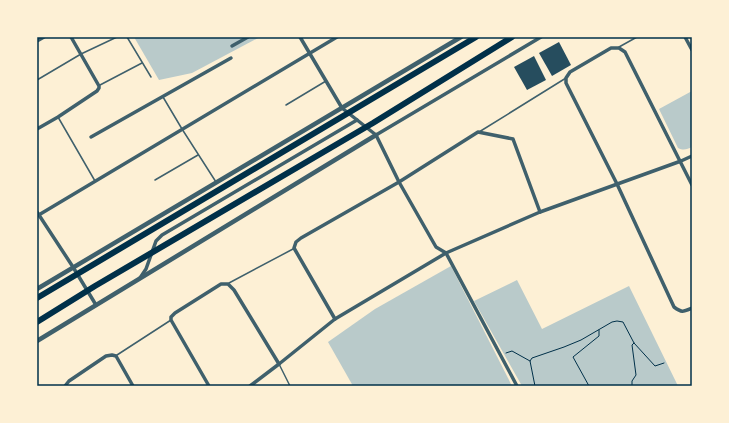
<svg xmlns="http://www.w3.org/2000/svg" width="729" height="423" font-family="'Space Grotesk',sans-serif">
  <style>
    .green { fill: #b9caca }
    .building { fill: #264d5e }
    .lines { fill: none; stroke-linecap: round; stroke-linejoin: round }
    .path { stroke: #003049; stroke-width: 1 }
    .service { stroke: #3f606c; stroke-width: 1.5 }
    .minor { stroke: #3f606c; stroke-width: 3.5 }
    .tertiary { stroke: #3f606c; stroke-width: 4.5 }
    .motorway { stroke: #003049; stroke-width: 6 }
    .neatline { fill: none; stroke: #003049; stroke-width: 1.5 }
  </style>
  <rect width="100%" height="100%" fill="#fdf0d5"/>
  <g class="green">
    <polygon points="134,37 260,37 192,73 159,80"/>
    <path d="M692 91V147C687 149 684 151 678 148L659 109Z"/>
    <polygon points="451,266 512,386 353,386 328,342 375,309"/>
    <polygon points="517,280 542,329 629,286 678,386 522,386 474,301"/>
  </g>
  <g class="building">
    <polygon points="559,42 571,65 552,76 539,53"/>
    <polygon points="534,56 546,80 527,90 514,67"/>
  </g>
  <g class="lines">
    <g class="path">
      <polyline points="506,353 512,351 530,361"/>
      <polyline points="535,386 530,361 532,358 564,347 581,340 612,322 617,321 623,322 634,343 655,366 664,363"/>
      <polyline points="589,386 573,357 599,336 599,330"/>
      <polyline points="632,386 632,381 636,375 632,345 634,343"/>
    </g>
    <g class="service">
      <polyline points="127,37 151,77"/>
      <polyline points="619,47 637,37"/>
      <polyline points="37,80 81,54 117,37"/>
      <polyline points="100,85 142,63"/>
      <polyline points="163,97 182,129 216,182"/>
      <polyline points="286,105 326,81"/>
      <polyline points="58,117 95,181"/>
      <polyline points="479,132 566,78"/>
      <polyline points="155,180 198,155"/>
      <polyline points="229,283 293,249"/>
      <polyline points="117,355 171,320"/>
      <polyline points="279,364 290,386"/>
    </g>
    <g class="minor">
      <polyline points="300,37 342,108 376,135 399,182 436,247 446,253 517,386"/>
      <polyline points="685,37 692,50"/>
      <polyline points="37,41 44,37"/>
      <polyline points="232,46 248,37"/>
      <polyline points="37,129 58,117 97,91 99,88 99,86 71,37"/>
      <polyline points="376,135 541,37"/>
      <polyline points="91,137 231,58"/>
      <path d="M692 185 625 52 619 48H611L570 72 566 78V83L617 184 674 307C682 313 683 312 692 308"/>
      <polyline points="37,212 73,267 96,305"/>
      <polyline points="37,216 337,37"/>
      <polyline points="140,278 146,269 156,241 162,235 357,120"/>
      <polyline points="335,319 294,248 296,242 301,238 399,182 478,132 513,139 540,212"/>
      <polyline points="65,386 69,381 106,356 112,355 116,356 133,386"/>
      <polyline points="209,386 171,320 171,317 175,313 221,284 228,284 234,290 279,364"/>
      <polyline points="250,386 279,364 335,319 446,253 540,212 681,161 692,156"/>
    </g>
    <g class="tertiary">
      <polyline points="37,289 461,37"/>
      <polyline points="37,341 376,135"/>
    </g>
    <g class="motorway">
      <polyline points="37,298 476,37"/>
      <polyline points="37,322 95,286 373,123 512,37"/>
    </g>
  </g>
  <rect width="729" height="423" fill="none" stroke="#fdf0d5" stroke-width="76"/>
  <rect x="38" y="38" width="653" height="347" class="neatline"/>
</svg>
